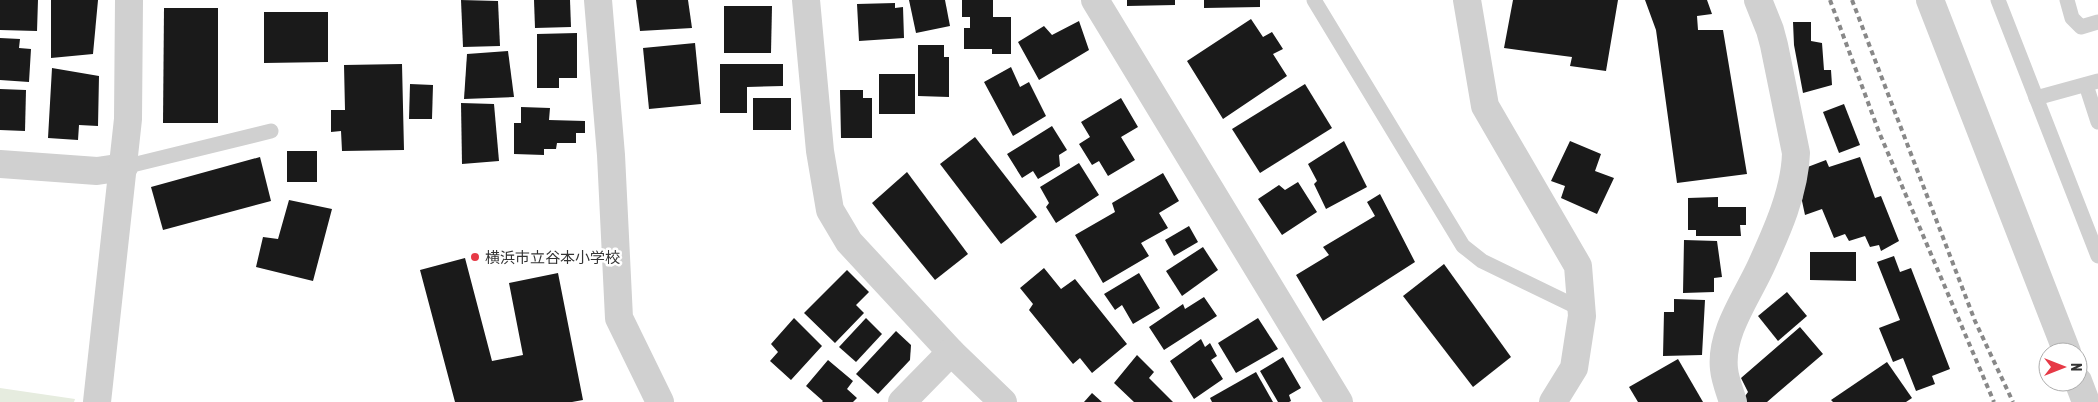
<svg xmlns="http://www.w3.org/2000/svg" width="2098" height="402" font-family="'Asap Condensed','Noto Sans JP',sans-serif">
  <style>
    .green { fill: #e6ecdf }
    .building { fill: #1a1a1a }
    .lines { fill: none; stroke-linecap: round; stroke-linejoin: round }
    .service { stroke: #d0d0d0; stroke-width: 15 }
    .minor { stroke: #d0d0d0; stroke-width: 28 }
    .tertiary { stroke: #d0d0d0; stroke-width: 28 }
    .rail { stroke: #888; stroke-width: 4; stroke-dasharray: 5 4; stroke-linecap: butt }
    .poi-dot { fill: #e63946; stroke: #fff; stroke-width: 2 }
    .labels { text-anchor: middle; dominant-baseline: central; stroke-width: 5; stroke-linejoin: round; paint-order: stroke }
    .poi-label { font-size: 15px; fill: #333; stroke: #fff; text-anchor: start }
  </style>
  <rect width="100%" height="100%" fill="#fff"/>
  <polygon class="green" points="0,388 75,399 74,402 0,402"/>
  <g class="building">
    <polygon points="0,0 38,0 37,31 0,30"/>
    <polygon points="51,0 98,0 93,54 51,58"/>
    <polygon points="461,0 498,1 500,46 463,47"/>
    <polygon points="534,0 570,0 571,27 535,28"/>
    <polygon points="636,0 688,0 692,28 640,31"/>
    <polygon points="909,0 945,0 950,26 916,33"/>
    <polygon points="962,0 993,0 993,17 1011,17 1011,54 992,54 992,49 964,49 964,28 970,28 970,17 962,17"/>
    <polygon points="1127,0 1175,0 1175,5 1127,6"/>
    <polygon points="1204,0 1260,0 1260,7 1204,8"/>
    <polygon points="1513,0 1618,0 1606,71 1570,66 1572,57 1504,48"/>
    <polygon points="1645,0 1707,0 1712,14 1697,16 1698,30 1723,30 1747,174 1677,183 1656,30"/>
    <polygon points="895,3 895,8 903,7 904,38 859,41 857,4"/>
    <polygon points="724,6 772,6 771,53 724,53"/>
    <polygon points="164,8 218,8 218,123 163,123"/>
    <polygon points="264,12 328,12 328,62 264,63"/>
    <polygon points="1251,19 1263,37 1272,32 1283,49 1273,54 1287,76 1223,119 1187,61"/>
    <polygon points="1079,21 1089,50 1039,80 1018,42 1044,26 1052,35"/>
    <polygon points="1793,22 1811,22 1811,41 1822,43 1824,70 1831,70 1832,85 1803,93 1794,45"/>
    <polygon points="577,33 577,78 559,78 559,88 537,88 537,34"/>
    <polygon points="0,38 20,39 19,48 31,49 29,82 0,80"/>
    <polygon points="695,43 701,104 649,109 643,48"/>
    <polygon points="918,45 944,45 944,57 949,57 949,97 918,96"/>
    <polygon points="508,51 514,97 464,99 467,54"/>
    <polygon points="402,64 404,150 342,151 341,131 331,132 331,110 345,110 344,65"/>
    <polygon points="720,64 783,64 783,86 747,87 747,113 720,113"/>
    <polygon points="1011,67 1020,87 1029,82 1046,116 1013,136 984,82"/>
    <polygon points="52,68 99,76 98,126 79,125 78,140 48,138"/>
    <rect x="879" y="74" width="36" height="40"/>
    <polygon points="410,84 433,85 432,119 409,119"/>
    <polygon points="1305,84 1332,128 1260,173 1232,129"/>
    <polygon points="0,89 26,90 25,131 0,130"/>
    <polygon points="840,90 863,90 863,98 872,98 872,138 841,138"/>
    <rect x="753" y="98" width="38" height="32"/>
    <polygon points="1121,98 1138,127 1121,137 1135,160 1108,176 1099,161 1092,165 1079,144 1090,137 1081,122"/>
    <polygon points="461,103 494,104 499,161 462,164"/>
    <polygon points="1844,104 1860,145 1839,153 1823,112"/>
    <polygon points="521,107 550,108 549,120 585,121 585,133 576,133 576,143 557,143 556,149 544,149 544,155 514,154 514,123 521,123"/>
    <polygon points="1052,126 1067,150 1059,155 1060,166 1038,179 1033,171 1022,178 1007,154"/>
    <polygon points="975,137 1037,217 1001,244 940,164"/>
    <polygon points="1344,141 1367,187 1326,209 1314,184 1317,181 1308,164"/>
    <polygon points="1570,141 1601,154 1595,171 1614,178 1597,214 1561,198 1565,186 1551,181"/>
    <rect x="287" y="151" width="30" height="31"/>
    <polygon points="260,157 271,201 163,230 151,187"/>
    <polygon points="1860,157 1875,198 1881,196 1899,241 1881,251 1879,245 1870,247 1865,236 1849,241 1845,234 1834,238 1822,209 1805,215 1802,201 1805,168 1826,160 1829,167"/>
    <polygon points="1079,163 1099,195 1056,223 1046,207 1049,203 1040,187"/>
    <polygon points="907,172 968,254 935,280 872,203"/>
    <polygon points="1163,173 1179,201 1159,213 1168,228 1141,243 1149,256 1103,283 1075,235 1115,212 1112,203"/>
    <polygon points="1298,182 1317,212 1282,235 1258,199 1279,185 1285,190"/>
    <polygon points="1380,194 1415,262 1323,321 1296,275 1329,255 1323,247 1375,216 1367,202"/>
    <polygon points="1718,197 1718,207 1746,207 1746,225 1740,225 1741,236 1696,236 1696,230 1688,230 1688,198"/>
    <polygon points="289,200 332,209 313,281 256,267 263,237 278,239"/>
    <polygon points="1189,226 1198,242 1174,256 1165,240"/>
    <polygon points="1684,240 1717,241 1722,277 1714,278 1714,292 1683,293"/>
    <polygon points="1203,247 1218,270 1182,296 1166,271"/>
    <polygon points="1810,252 1856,252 1856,281 1810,280"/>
    <polygon points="1894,256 1900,272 1911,268 1950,369 1932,376 1935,384 1916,391 1903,358 1893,362 1879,328 1900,320 1877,262"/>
    <polygon points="465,258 492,361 523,355 509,283 558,273 583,400 572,402 455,402 420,270"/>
    <polygon points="1444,264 1511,357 1473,387 1403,296"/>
    <polygon points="1044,268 1061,289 1075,279 1127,344 1092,373 1080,358 1073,364 1029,310 1033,304 1020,288"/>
    <polygon points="847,270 869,292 856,305 864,313 835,343 804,313"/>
    <polygon points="1139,273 1160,308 1133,324 1122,305 1115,310 1104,294"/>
    <polygon points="1787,292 1807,316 1778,341 1758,316"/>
    <polygon points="1204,297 1217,316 1164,350 1149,327 1183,304 1185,309"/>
    <polygon points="1674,299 1705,300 1702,355 1663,356 1664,312 1674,312"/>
    <polygon points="794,318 822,346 791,380 770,361 778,352 771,344"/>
    <polygon points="866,318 882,334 856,362 839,347"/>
    <polygon points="1258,318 1278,349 1236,373 1218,343"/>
    <polygon points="1800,327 1823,354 1767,402 1745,402 1743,399 1748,392 1741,378"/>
    <polygon points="896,331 911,345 910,360 878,394 856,374"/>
    <polygon points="1201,339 1205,347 1210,343 1217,356 1211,360 1223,379 1194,399 1170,361"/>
    <polygon points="1137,355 1154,372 1149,378 1173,402 1134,402 1114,383"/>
    <polygon points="1283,357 1301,388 1289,395 1291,401 1289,402 1278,402 1260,371"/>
    <polygon points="1678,359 1703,402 1638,402 1629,387"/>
    <polygon points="828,360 853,381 847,389 857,398 853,402 822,402 823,401 806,386"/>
    <polygon points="1887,362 1912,398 1906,402 1833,402 1831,400"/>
    <polygon points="1256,372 1273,402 1212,402 1210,398"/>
    <polygon points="1092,393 1102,402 1084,402"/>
  </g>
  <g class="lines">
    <g class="service">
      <polyline points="1314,0 1463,246 1482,261 1581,309"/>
      <polyline points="1998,0 2098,256"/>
      <polyline points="2067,0 2072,18 2081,27 2098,22"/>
      <polyline points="2086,85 2098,122"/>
      <polyline points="2036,98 2098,81"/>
      <polyline points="124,167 271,131"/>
    </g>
    <g class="minor">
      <polyline points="598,0 611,155 619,318 660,402"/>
      <polyline points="806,0 820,151 830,210 849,242 951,352 1003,402"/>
      <polyline points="1467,0 1485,106 1578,266 1582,316 1574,368 1553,402"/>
      <polyline points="0,164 97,171 124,167"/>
      <polyline points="902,402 951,352"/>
      <path d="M1733 402C1730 392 1725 380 1724 369 1720 333 1747 297 1761 266 1777 231 1795 191 1796 153L1774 45 1770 30 1758 0"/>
    </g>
    <g class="tertiary">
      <polyline points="1095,0 1339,402"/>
      <polyline points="1930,0 2067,352"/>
      <polyline points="2078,381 2086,402"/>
      <polyline points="97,402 128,119 129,0"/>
    </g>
    <g class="rail">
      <polyline points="1830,0 1879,132 1994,402"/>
      <polyline points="1852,0 1975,321 2013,402"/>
    </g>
  </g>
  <circle class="poi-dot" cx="475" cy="257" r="5"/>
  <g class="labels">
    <g class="poi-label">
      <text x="485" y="257">横浜市立谷本小学校</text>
    </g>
  </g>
  <g transform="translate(2063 367) rotate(90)"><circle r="24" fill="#ffffff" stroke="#adadad"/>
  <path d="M0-4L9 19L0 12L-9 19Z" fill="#e63946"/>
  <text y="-8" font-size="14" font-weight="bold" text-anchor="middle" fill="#333333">N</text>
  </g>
</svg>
